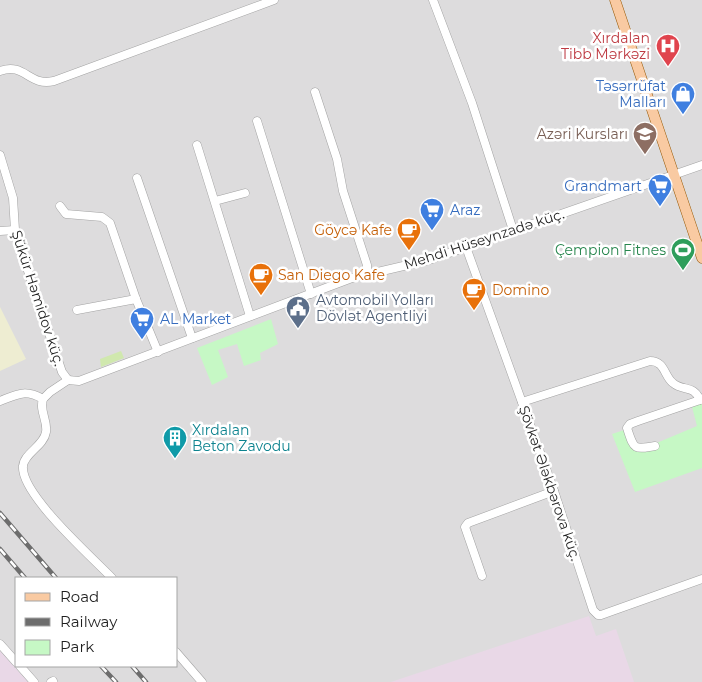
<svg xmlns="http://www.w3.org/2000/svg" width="702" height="682" font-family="Montserrat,sans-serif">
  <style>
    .residential { fill: #dddcdd; fill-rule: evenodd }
    .industrial { fill: #e9d8e7 }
    .farmland { fill: #eeedd2 }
    .grass { fill: #d0e8ae }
    .park { fill: #c6f8c5 }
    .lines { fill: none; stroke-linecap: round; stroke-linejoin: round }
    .minor-casing { stroke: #a3a3a3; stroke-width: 9 }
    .major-casing { stroke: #955705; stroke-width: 11 }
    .minor { stroke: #fff; stroke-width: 8 }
    .major { stroke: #f9caa2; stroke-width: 10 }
    .rail-casing { stroke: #6d6d6d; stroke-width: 4.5 }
    .rail { stroke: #fff; stroke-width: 2.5; stroke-dasharray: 8; stroke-linecap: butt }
    .labels { text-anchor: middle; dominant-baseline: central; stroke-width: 5; stroke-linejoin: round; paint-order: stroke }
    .health-label { font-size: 14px; fill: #be3a42; stroke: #fff; text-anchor: end }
    .shop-label { font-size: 14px; fill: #366cbe; stroke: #fff; text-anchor: end }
    .education-label { font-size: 14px; fill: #785e54; stroke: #fff; text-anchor: end }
    .food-label { font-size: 14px; fill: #c56008; stroke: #fff; text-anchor: start }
    .street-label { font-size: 14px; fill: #1f1f1f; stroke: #fff }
    .leisure-label { font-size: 14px; fill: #27864d; stroke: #fff; text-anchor: end }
    .service-label { font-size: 14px; fill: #4e5e75; stroke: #fff; text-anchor: start }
    .culture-label { font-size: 14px; fill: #0d838f; stroke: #fff; text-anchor: start }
  </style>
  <rect width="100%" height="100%" fill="#f0ece6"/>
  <path class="residential" d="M0 0H702V682H0ZM16 578H176V666H16Z"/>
  <g class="industrial">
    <polygon points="589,616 596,636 616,629 634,682 391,682"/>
    <polygon points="0,651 28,682 0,682"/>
  </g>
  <polygon class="farmland" points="0,307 26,359 0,371"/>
  <polygon class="grass" points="121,351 124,358 101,367 100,359"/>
  <g class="park">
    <polygon points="271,319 278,344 260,353 261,360 244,366 237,344 218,350 228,377 212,385 197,348"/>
    <polygon points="702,403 702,468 635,492 612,434 630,428 640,450 697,426 692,407"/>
  </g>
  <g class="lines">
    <defs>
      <g id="minor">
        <polyline points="433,0 472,103 513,230"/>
        <path d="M0 71C25 62 29 87 54 81L274 0"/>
        <polyline points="315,92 337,159 343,191 367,265 367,273"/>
        <polyline points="257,121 311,294"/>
        <polyline points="197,145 250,316"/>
        <polyline points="0,155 13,198 15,230 20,247 62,372 68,380"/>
        <polyline points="137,178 192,338"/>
        <polyline points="215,201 245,193"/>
        <polyline points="60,206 66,214 102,217 110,223 136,299 158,352"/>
        <polyline points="0,231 15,230"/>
        <polyline points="466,247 554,491 593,610 598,615 601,615 702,579"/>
        <polyline points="77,310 136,299"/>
        <polyline points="68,380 79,381 352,278 429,260 702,165"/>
        <path d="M68 380 50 392 43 399C39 411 48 421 46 432 44 446 24 453 23 466 20 494 93 558 112 578"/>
        <path d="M0 401C18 394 25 389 43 399"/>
        <path d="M522 402 650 361C665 361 664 376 673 383 684 392 693 384 700 400L702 399"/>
        <path d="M655 446C633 450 634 449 627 428L630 424 638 421 700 400"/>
        <polyline points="482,576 465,527 468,523 554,491"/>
        <polyline points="0,644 16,662"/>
        <polyline points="176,652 202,682"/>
        <polyline points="20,666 34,682"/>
        <polyline points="51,682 53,681"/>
      </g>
      <polyline id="major" points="615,0 702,258"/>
    </defs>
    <use href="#minor" class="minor-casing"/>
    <use href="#major" class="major-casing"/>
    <use href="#minor" class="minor"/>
    <use href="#major" class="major"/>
    <defs>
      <g id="rail">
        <polyline points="0,513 56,578"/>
        <polyline points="0,549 25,578"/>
        <polyline points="101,666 116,682"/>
        <polyline points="132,666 146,682"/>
      </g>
    </defs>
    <use href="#rail" class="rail-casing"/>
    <use href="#rail" class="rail"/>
  </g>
  <defs>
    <symbol id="hospital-pin" viewBox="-11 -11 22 30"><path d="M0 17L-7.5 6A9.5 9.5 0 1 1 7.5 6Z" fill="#e0444e" stroke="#fff"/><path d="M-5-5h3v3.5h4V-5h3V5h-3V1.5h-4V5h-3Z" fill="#fff"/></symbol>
    <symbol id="shop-pin" viewBox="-11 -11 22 30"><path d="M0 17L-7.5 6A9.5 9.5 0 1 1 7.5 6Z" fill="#3f7fe0" stroke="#fff"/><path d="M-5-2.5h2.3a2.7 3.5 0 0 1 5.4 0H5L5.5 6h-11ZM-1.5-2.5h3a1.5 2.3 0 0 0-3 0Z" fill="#fff"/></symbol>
    <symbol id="school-pin" viewBox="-11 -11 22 30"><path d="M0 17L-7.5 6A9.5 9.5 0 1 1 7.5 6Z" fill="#8d6e63" stroke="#fff"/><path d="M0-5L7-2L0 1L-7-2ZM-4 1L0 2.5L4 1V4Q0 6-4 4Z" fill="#fff"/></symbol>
    <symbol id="supermarket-pin" viewBox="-11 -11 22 30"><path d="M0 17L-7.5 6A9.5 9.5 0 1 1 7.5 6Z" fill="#3f7fe0" stroke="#fff"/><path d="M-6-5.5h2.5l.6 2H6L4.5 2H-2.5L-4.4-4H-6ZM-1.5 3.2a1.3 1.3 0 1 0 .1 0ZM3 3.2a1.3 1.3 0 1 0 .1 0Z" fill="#fff"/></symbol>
    <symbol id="cafe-pin" viewBox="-11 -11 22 30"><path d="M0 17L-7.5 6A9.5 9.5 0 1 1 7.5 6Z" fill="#e8710a" stroke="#fff"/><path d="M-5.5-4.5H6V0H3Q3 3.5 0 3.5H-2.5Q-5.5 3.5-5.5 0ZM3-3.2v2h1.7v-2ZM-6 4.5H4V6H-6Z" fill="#fff"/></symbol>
    <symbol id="stadium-pin" viewBox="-11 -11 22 30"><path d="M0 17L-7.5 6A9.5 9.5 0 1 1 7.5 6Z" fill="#2e9e5b" stroke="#fff"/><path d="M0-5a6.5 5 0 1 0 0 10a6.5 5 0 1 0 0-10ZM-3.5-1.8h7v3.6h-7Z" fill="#fff"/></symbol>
    <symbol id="civic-pin" viewBox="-11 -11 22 30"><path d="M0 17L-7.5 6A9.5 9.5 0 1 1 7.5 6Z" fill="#5c6f8a" stroke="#fff"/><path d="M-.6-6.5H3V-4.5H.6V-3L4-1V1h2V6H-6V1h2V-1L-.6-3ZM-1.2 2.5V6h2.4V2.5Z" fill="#fff"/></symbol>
    <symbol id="building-pin" viewBox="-11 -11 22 30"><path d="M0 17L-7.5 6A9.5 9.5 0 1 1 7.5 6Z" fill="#0f9aa8" stroke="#fff"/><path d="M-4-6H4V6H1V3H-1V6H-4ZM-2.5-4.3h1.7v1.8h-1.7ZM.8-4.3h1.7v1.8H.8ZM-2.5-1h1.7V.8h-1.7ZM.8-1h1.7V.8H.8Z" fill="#fff"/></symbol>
  </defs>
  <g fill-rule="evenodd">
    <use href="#hospital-pin" x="654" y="32" width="28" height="38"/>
    <use href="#shop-pin" x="669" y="80" width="28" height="38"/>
    <use href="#school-pin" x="631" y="120" width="28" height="38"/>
    <use href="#supermarket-pin" x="646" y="172" width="28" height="38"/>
    <use href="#supermarket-pin" x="418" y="196" width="28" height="38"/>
    <use href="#cafe-pin" x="395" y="216" width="28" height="38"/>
    <use href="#stadium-pin" x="669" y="236" width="28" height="38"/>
    <use href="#cafe-pin" x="247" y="261" width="28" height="38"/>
    <use href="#cafe-pin" x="460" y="276" width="28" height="38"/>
    <use href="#civic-pin" x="284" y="294" width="28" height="38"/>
    <use href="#supermarket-pin" x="128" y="305" width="28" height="38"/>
    <use href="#building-pin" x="161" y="424" width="28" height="38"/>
  </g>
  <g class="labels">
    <g class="health-label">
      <text x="650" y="38">Xırdalan<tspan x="650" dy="16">Tibb Mərkəzi</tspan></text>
    </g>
    <g class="shop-label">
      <text x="666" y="86">Təsərrüfat<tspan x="666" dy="16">Malları</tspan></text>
      <text x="642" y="186">Grandmart</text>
      <text x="450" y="210" text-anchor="start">Araz</text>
      <text x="160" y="319" text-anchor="start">AL Market</text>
    </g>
    <g class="education-label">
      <text x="628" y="134">Azəri Kursları</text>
    </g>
    <g class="food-label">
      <text x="392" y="230" text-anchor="end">Göycə Kafe</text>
      <text x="278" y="275">San Diego Kafe</text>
      <text x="492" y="290">Domino</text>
    </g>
    <g class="street-label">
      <text transform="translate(484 239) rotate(-18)">Mehdi Hüseynzadə küç.</text>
      <text transform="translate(38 298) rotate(72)">Şükür Həmidov küç.</text>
      <text transform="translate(550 483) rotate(71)">Şövkət Ələkbərova küç.</text>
    </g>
    <g class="leisure-label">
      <text x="666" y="250">Çempion Fitnes</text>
    </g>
    <g class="service-label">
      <text x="316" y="300">Avtomobil Yolları<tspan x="316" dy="16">Dövlət Agentliyi</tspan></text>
    </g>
    <g class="culture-label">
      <text x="192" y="430">Xırdalan<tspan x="192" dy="16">Beton Zavodu</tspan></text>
    </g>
  </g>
  <rect x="15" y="577" width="162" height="90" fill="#ffffff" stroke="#a5a5a5"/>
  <rect x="25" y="593" width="25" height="8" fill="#f9caa2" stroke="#a5a5a5"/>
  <text x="60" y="602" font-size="15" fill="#1f1f1f">Road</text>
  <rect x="25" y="618" width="25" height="8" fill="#6d6d6d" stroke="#a5a5a5"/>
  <text x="60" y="627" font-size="15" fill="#1f1f1f">Railway</text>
  <rect x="25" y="640" width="25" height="15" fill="#c6f8c5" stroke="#a5a5a5"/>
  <text x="60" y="652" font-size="15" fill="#1f1f1f">Park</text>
</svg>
